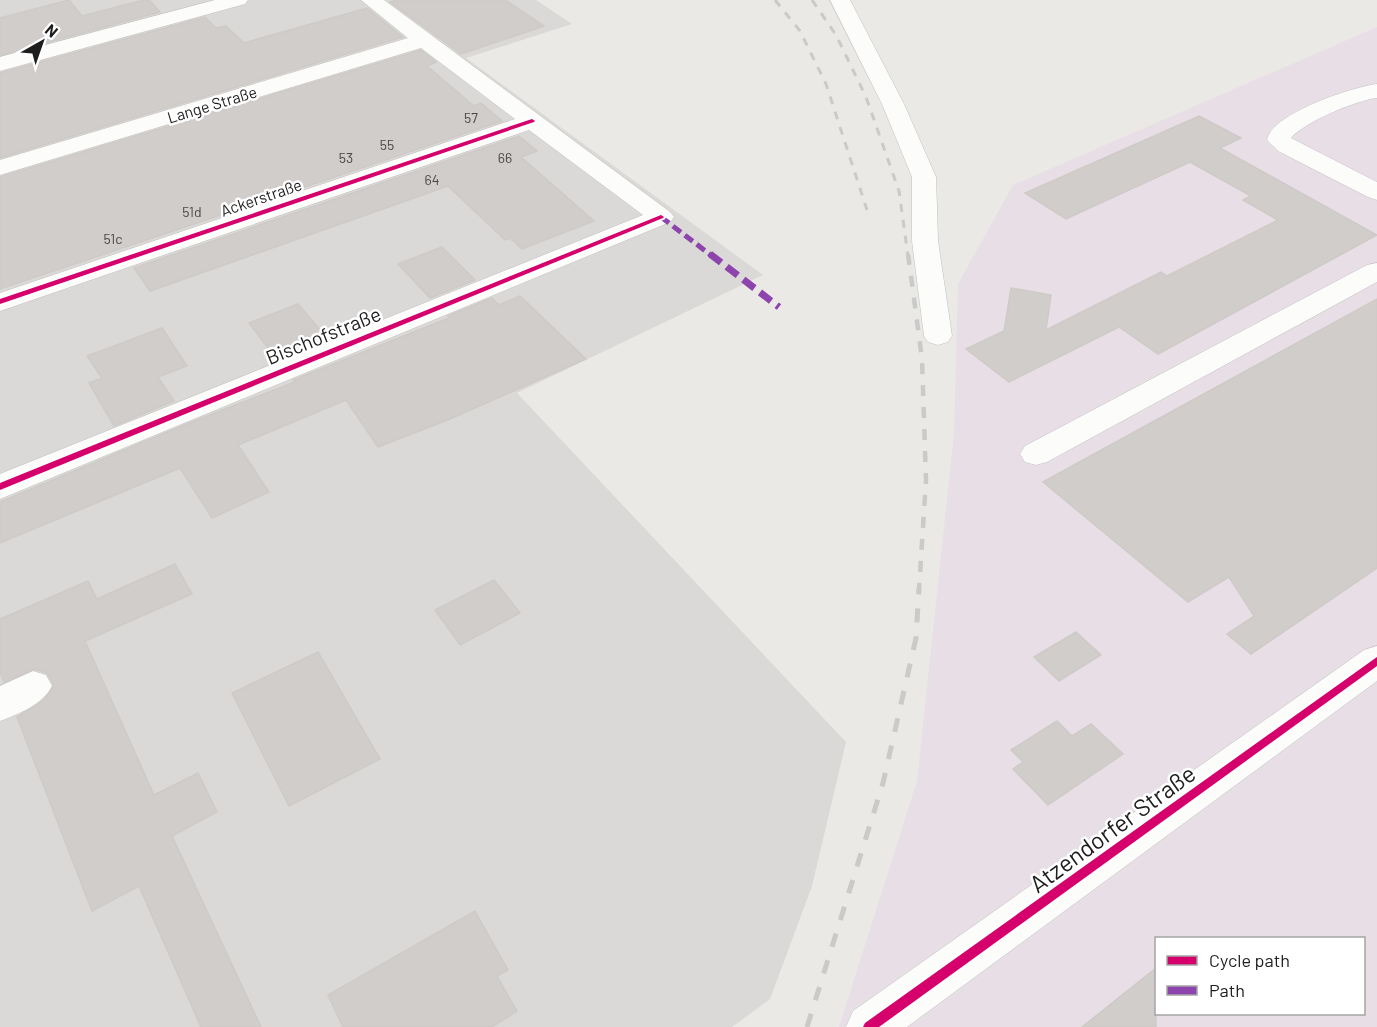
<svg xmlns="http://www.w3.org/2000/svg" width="1377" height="1027" font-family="Barlow,sans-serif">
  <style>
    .residential { fill: #dad9d7 }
    .industrial { fill: #e8dee5; fill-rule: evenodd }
    .building { fill: #d0cdcb; stroke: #cecac7; stroke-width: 1.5 }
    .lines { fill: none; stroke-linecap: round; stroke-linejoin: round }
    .minor-casing { stroke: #c2c1c0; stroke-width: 1 }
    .minor { fill: #fcfcfb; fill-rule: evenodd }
    .rail-far2 { stroke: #cacac9; stroke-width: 3; stroke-dasharray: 8 8; stroke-linecap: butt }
    .rail-far1 { stroke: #cacac9; stroke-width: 4.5; stroke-dasharray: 11 11; stroke-linecap: butt }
    .rail { stroke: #cacac9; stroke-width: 5; stroke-dasharray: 14 14; stroke-linecap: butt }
    .quiet-far1 { stroke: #8e44ad; stroke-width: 5; stroke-dasharray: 10 5; stroke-linecap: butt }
    .quiet { stroke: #8e44ad; stroke-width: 7; stroke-dasharray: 14 7; stroke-linecap: butt }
    .cycleway-casing { stroke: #fff; stroke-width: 4 }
    .cycleway { fill: #d6006c; fill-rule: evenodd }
    .labels { text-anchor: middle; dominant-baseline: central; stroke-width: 5; stroke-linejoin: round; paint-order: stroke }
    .far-number-label { font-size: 14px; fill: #4a4948 }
    .far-street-label { font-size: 16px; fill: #1d1d1d; stroke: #fff }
    .street-label { font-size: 20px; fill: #1d1d1d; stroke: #fff }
    .near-street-label { font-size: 24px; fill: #1d1d1d; stroke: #fff }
  </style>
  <rect width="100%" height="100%" fill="#ebe9e6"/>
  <polygon class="residential" points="0,0 536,0 572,24 466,58 763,275 517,393 846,742 812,886 770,999 732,1027 0,1027"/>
  <path class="industrial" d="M1377 27V1027H839L917 781 954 433 958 284 1013 185ZM1156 938H1364V1014H1156Z"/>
  <g class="building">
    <polygon points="69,0 82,16 144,0 149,0 160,12 0,55 0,18"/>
    <polygon points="396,0 505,0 544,26 461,54 390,2"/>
    <polygon points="367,8 403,37 0,158 0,73 205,17 216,28 226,26 244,43"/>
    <polygon points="421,50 436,62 427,66 474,106 481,103 502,121 0,289 0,177"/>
    <polygon points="1199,116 1241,138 1220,148 1377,235 1158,354 1119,327 1009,382 966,349 1004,331 1011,288 1051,295 1046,330 1161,272 1167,276 1278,220 1243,200 1251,196 1190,162 1066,219 1025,193"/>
    <polygon points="519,136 537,151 521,157 594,221 522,249 510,238 505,240 448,186 150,291 134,268"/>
    <polygon points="442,247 475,280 430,298 398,264"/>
    <polygon points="520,296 586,359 450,419 378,447 346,400 238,445 269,492 212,518 180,468 0,543 0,502 189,423 295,382 293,380 449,318 448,316 492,298 499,305"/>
    <polygon points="1377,299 1377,568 1251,654 1227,634 1254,616 1229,577 1188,602 1043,482"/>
    <polygon points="298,304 328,339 277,360 249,323"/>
    <polygon points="162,328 187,366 158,377 174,401 114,426 89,383 102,378 87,356"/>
    <polygon points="175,564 192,594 85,641 154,795 198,773 217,812 172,836 261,1027 201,1027 139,886 92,911 17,717 44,700 54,685 47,673 34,669 4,682 0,672 0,619 88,581 97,599"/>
    <polygon points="494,580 520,613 460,645 435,610"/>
    <polygon points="1076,632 1101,655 1059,681 1034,657"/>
    <polygon points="318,652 380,759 289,806 232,693"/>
    <polygon points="1057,721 1072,736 1091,724 1123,754 1048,805 1013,769 1023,762 1011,750"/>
    <polygon points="475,911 508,970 497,976 517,1011 492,1027 343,1027 328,995"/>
    <polygon points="1156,968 1156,1027 1082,1027"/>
  </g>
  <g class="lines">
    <defs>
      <g id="minor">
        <polygon points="215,0 248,0 245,4 0,71 0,57"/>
        <polygon points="361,0 384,0 670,212 674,217 670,222 0,499 0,474 643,215 529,130 0,311 0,293 515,119 421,48 0,175 0,160 408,38"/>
        <polygon points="830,0 850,0 904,104 936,177 938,241 952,336 948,342 938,345 928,342 924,336 912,241 912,177 882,104"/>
        <path d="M1377 84V98C1356 100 1303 123 1291 138L1377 182V200L1368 197 1278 151 1267 140C1271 114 1352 87 1377 84Z"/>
        <polygon points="1377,263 1377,282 1047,462 1036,465 1025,462 1020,454 1025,446 1367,265"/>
        <polygon points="1377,646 1377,681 907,1027 846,1027 853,1011 1364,650"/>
        <path d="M33 671 46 675 52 686C43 704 19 714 0 721V686Z"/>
      </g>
    </defs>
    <use href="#minor" class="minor-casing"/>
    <use href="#minor" class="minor"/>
    <g class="rail-far2">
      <polyline points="775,0 800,31 826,84 867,210"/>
      <polyline points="812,0 836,35 866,97 899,191 908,256"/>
    </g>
    <polyline class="rail-far1" points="908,254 922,359 926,480 919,590"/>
    <polyline class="rail" points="807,1027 883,783 916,638 919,588"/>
    <polyline class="quiet-far1" points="661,217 712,256"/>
    <polyline class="quiet" points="710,254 779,307"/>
    <defs>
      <g id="cycleway">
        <polygon points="532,119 535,121 534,122 0,304 0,299"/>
        <polygon points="661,215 664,217 663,218 0,490 0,483"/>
        <polygon points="1377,657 1377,666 879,1027 863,1027 865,1023"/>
      </g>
    </defs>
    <use href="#cycleway" class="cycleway-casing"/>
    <use href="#cycleway" class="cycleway"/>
  </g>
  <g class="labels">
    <g class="far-number-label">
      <text x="471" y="117">57</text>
      <text x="387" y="144">55</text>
      <text x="346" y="157">53</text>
      <text x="505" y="157">66</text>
      <text x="432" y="179">64</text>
      <text x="192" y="211">51d</text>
      <text x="113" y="238">51c</text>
    </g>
    <g class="far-street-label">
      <text transform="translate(212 104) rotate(-17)">Lange Straße</text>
      <text transform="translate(261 197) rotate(-19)">Ackerstraße</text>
    </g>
    <g class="street-label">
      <text transform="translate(323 335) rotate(-22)">Bischofstraße</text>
    </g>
    <g class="near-street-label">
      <text transform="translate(1112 828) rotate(-36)">Atzendorfer Straße</text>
    </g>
  </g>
  <rect x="1155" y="937" width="210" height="78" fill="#ffffff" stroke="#a5a5a5" stroke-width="1.5"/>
  <rect x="1167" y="956" width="30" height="9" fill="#d6006c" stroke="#a5a5a5" stroke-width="1.5"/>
  <text x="1209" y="967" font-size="18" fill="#1d1d1d">Cycle path</text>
  <rect x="1167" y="986" width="30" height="9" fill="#8e44ad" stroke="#a5a5a5" stroke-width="1.5"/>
  <text x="1209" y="997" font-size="18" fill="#1d1d1d">Path</text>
  <g transform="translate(42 42) rotate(40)" stroke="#ffffff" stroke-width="4.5" paint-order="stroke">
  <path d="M0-4.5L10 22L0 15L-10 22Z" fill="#1d1d1d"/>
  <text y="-9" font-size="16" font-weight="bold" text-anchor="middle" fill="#1d1d1d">N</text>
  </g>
</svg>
